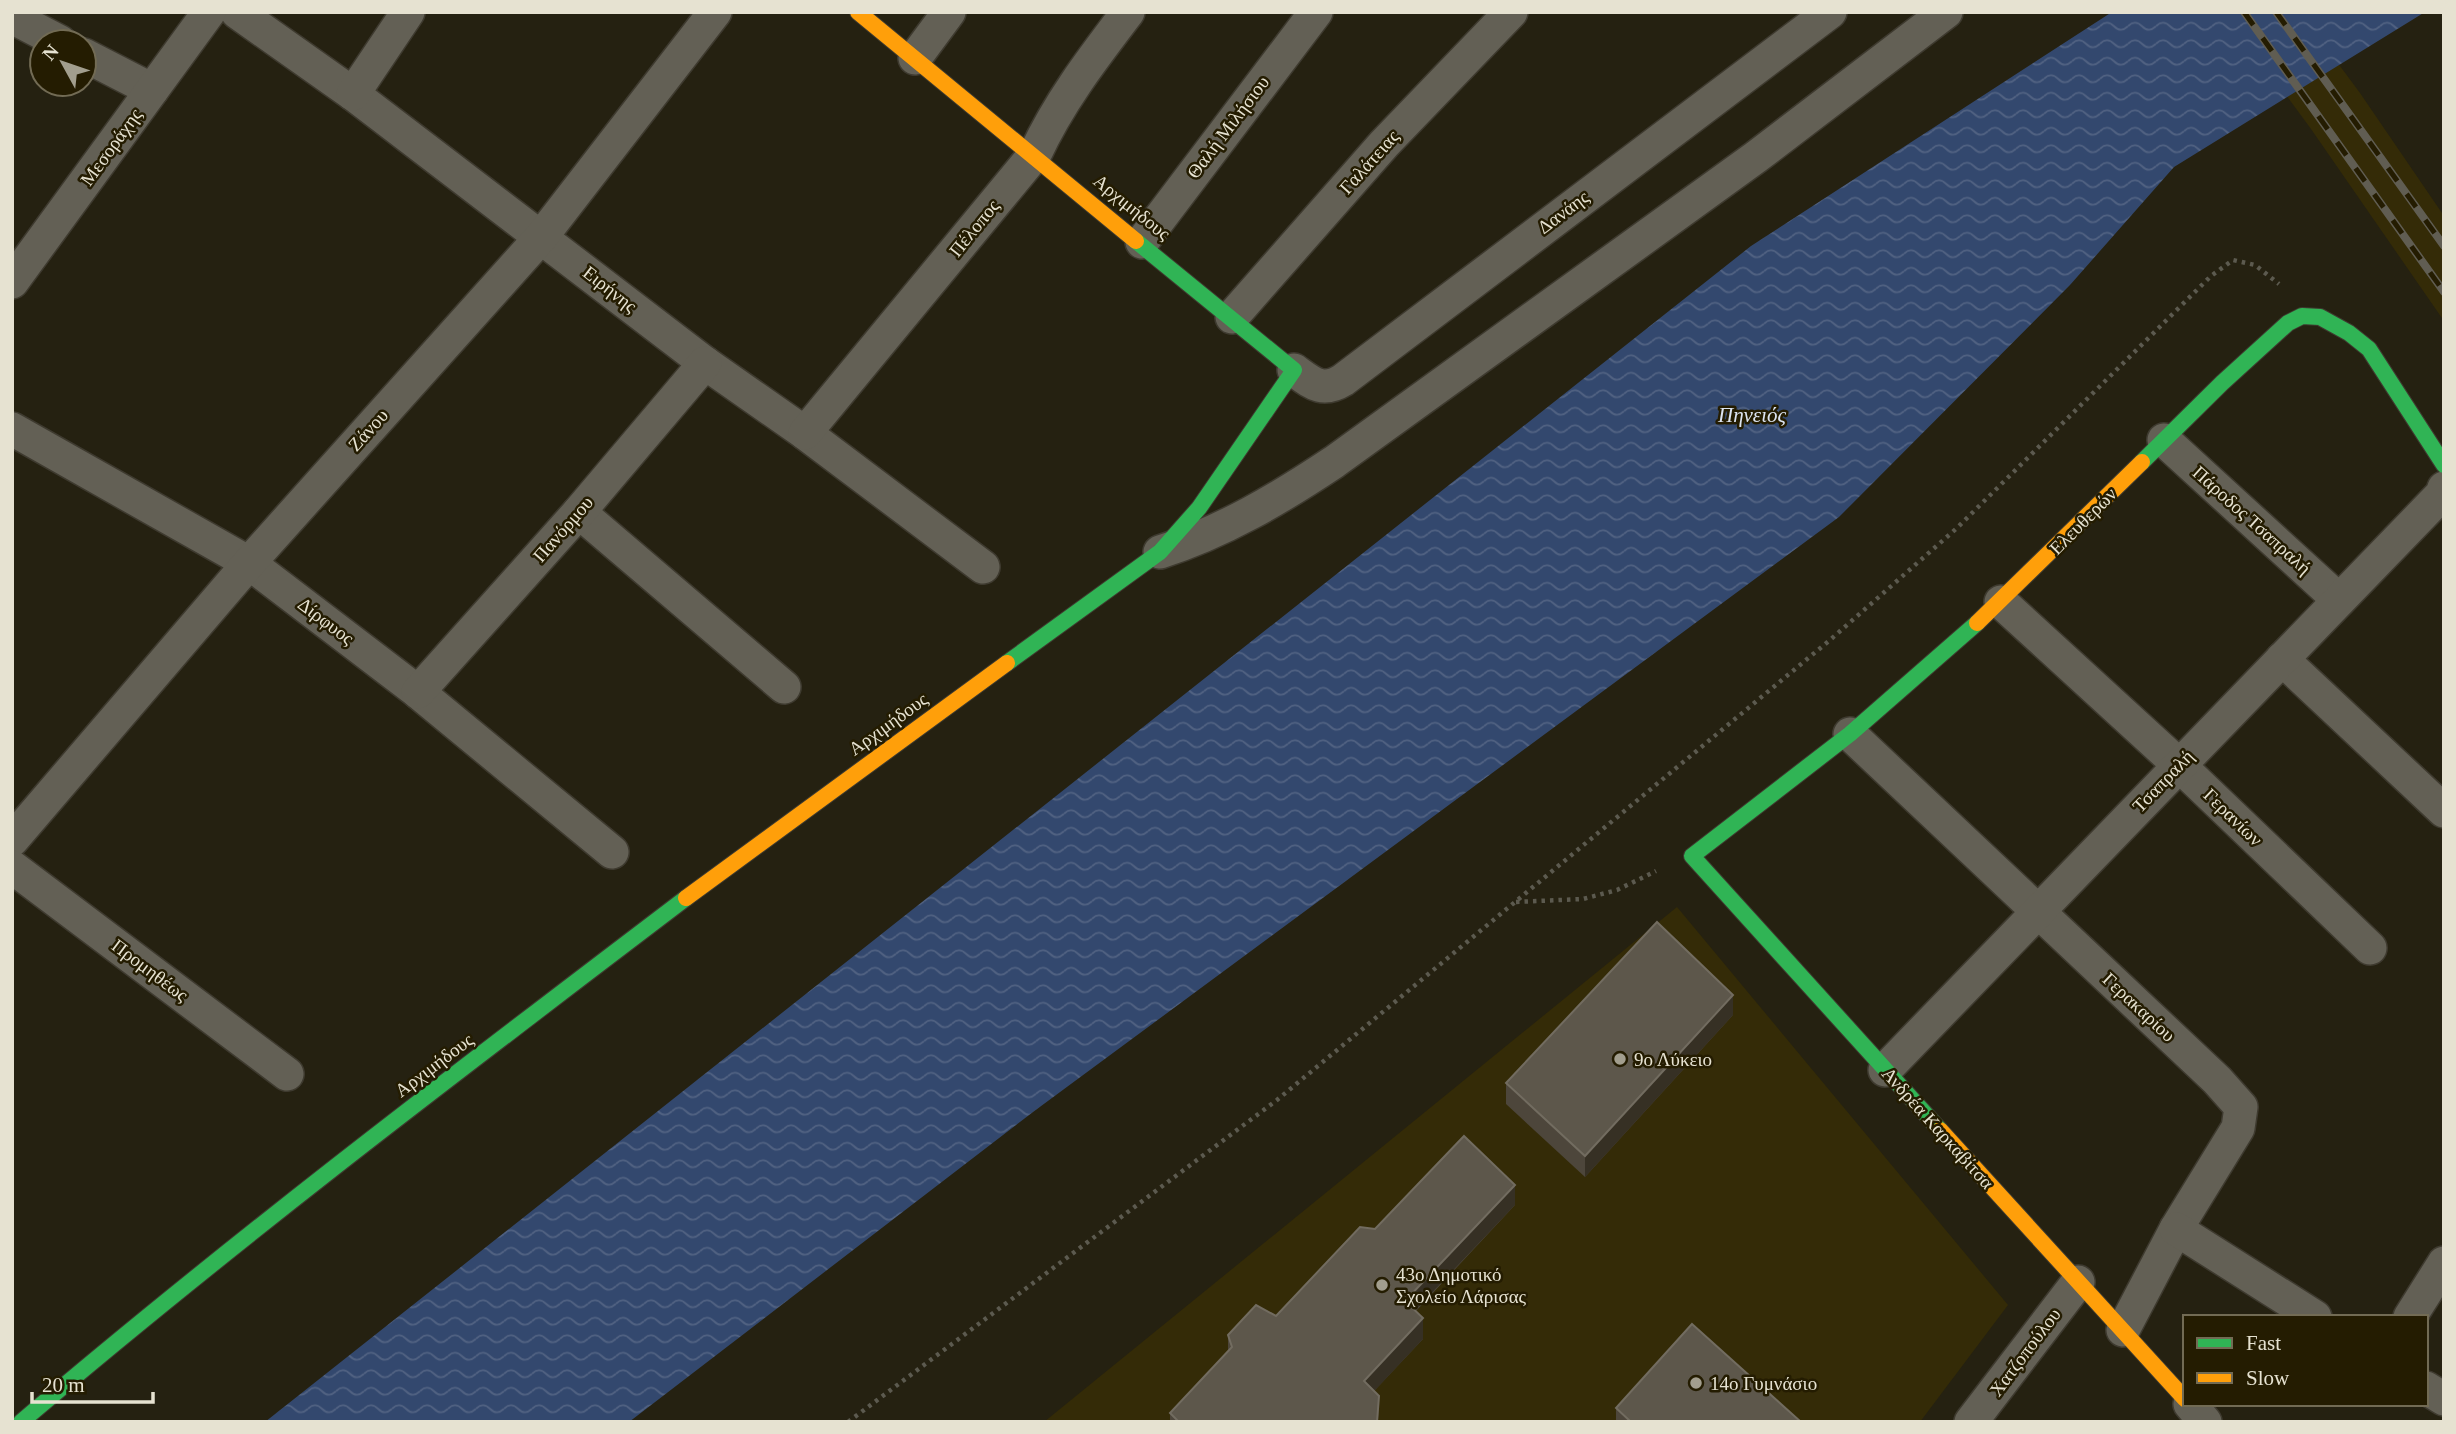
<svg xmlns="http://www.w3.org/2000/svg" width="2456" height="1434" font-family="Georgia,serif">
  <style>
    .built { fill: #342b07 }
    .water { fill: url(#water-waves) }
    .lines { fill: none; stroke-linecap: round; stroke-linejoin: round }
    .street-casing { stroke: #3e3a2f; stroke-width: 36 }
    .fast-casing { stroke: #3e3a2f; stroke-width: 18 }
    .slow-casing { stroke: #3e3a2f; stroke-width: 18 }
    .path { stroke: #5c5a4f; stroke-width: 4.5; stroke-dasharray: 3.5 5; stroke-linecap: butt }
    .street { stroke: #636055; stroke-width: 33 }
    .fast { stroke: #30b455; stroke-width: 16 }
    .slow { stroke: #ff9f0a; stroke-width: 16 }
    .rail-casing { stroke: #605d52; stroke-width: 8 }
    .rail { stroke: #241c01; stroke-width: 5; stroke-dasharray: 16; stroke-linecap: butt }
    .wall { fill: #4d463b }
    .shaded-wall { fill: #363024 }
    .building { fill: #5d574b; stroke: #726c60; stroke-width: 2 }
    .poi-dot { fill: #a29e8e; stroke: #241c01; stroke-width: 2.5 }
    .labels { text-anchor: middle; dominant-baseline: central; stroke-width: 5; stroke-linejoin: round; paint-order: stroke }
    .street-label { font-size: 19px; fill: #e6e2d1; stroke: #241c01 }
    .poi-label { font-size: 19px; fill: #e6e2d1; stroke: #241c01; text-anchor: start }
    .water-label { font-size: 21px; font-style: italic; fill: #dce4f2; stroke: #241c01 }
  </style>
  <defs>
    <pattern id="water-waves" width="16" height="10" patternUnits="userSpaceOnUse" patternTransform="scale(1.75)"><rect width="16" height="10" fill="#33486e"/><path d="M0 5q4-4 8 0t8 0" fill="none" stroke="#516282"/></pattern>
  </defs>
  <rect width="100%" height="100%" fill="#252111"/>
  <g class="built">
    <polygon points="2225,12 2300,12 2360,93 2444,216 2444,321 2311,129"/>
    <polygon points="1677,907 2008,1305 1920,1422 1044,1422"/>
  </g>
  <polygon class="water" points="2112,12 2425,12 2174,167 2070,285 1839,517 1033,1112 629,1422 265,1422 1751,246"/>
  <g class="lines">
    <defs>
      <g id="street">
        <polyline points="237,12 353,94 705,363 805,433 983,567"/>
        <polyline points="12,17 60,42"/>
        <polyline points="84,55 152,90"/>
        <polyline points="915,58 949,12"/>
        <polyline points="353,94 408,12"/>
        <polyline points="1142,242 1316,12"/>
        <polyline points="12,282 209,12"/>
        <polyline points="1232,317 1384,144 1511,12"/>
        <path d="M1294 370C1312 383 1322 393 1343 380L1830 12"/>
        <polyline points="12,429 249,563 418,692 612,852"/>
        <path d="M805 433 1035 154C1059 102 1093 58 1128 12"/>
        <polyline points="2164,440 2339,600"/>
        <polyline points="579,512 784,687"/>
        <path d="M1160 552C1223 532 1280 498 1334 462L1756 157 1946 12"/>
        <polyline points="2001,602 2179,765 2370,948"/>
        <polyline points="2282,659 2444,811"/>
        <polyline points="418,692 579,512 705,363"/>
        <polyline points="1850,734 2217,1080 2241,1107 2238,1128 2176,1229 2123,1330"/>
        <polyline points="12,840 249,563 542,236 715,12"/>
        <polyline points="12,867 287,1074"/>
        <polyline points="1885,1070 2442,494 2444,488"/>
        <polyline points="2176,1229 2315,1317"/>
        <polyline points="2410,1317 2444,1263"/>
        <polyline points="2426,1388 2444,1399"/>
        <polyline points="2190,1404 2205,1422"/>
        <polyline points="1971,1422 2078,1282"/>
      </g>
      <g id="fast">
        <polyline points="2142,462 2222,383 2288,323 2302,316 2320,317 2349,333 2369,349 2444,465"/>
        <polyline points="1007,663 1160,552 1199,508 1294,370 1136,241"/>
        <polyline points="1940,1130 1692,856 1850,734 1977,623"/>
        <path d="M21 1422C236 1239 461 1069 686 898"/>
      </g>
      <g id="slow">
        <polyline points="858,12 1136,241"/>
        <polyline points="1977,623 2142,462"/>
        <polyline points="686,898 1007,663"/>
        <polyline points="1940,1130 2185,1399"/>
      </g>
    </defs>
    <use href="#street" class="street-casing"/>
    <use href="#fast" class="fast-casing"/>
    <use href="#slow" class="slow-casing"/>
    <g class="path">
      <polyline points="1516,902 1583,899 1617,890 1656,871"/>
      <polyline points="848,1422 1277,1100 1830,640 1957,528 2211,276 2233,260 2255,265 2279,284"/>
    </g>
    <use href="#street" class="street"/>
    <use href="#fast" class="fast"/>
    <use href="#slow" class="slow"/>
    <defs>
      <g id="rail">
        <polyline points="2244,12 2444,292"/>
        <polyline points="2276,12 2444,246"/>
      </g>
    </defs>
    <use href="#rail" class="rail-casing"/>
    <use href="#rail" class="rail"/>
  </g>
  <g class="wall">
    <polygon points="1733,1015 1585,1177 1506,1104 1506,1083"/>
    <polygon points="1515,1205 1416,1311 1423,1339 1374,1391 1379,1396 1378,1422 1170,1422 1170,1413 1228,1352 1228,1335 1276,1316 1375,1229"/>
    <polygon points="1616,1408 1801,1422 1616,1422"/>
  </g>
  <g class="shaded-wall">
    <polygon points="1733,995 1733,1015 1585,1177 1585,1156"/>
    <polygon points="1515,1185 1515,1205 1405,1321 1405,1301"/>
    <polygon points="1423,1318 1423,1339 1364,1402 1364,1381"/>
  </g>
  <g class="building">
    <polygon points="1657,922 1733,995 1585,1156 1506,1083"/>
    <polygon points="1464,1136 1515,1185 1405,1301 1423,1318 1364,1381 1379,1396 1377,1422 1179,1422 1170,1413 1232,1347 1228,1335 1256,1305 1276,1316 1360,1227 1375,1229"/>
    <polygon points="1692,1324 1801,1422 1631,1422 1616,1408"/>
  </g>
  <g class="poi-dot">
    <circle cx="1620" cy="1059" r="7"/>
    <circle cx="1382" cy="1285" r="7"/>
    <circle cx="1696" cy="1383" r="7"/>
  </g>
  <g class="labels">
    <g class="street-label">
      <text transform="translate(1228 127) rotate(-53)">Θαλή Μιλήσιου</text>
      <text transform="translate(111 147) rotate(-54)">Μεσοράχης</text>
      <text transform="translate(1369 162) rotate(-48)">Γαλάτειας</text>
      <text transform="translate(1132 207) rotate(39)">Αρχιμήδους</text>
      <text transform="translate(1563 212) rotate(-37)">Δανάης</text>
      <text transform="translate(974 228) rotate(-51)">Πέλοπος</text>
      <text transform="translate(610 289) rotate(38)">Ειρήνης</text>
      <text transform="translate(368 430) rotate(-48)">Ζάνου</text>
      <text transform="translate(2252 520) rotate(42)">Πάροδος Τσαπραλή</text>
      <text transform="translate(2083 521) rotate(-45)">Ελευθερών</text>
      <text transform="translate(563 529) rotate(-49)">Πανόρμου</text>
      <text transform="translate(326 621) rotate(37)">Δίρφυος</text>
      <text transform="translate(888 724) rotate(-36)">Αρχιμήδους</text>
      <text transform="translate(2163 781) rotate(-46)">Τσαπραλή</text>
      <text transform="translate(2233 817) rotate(44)">Γερανίων</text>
      <text transform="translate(150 970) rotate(37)">Προμηθέως</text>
      <text transform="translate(2139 1007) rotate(43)">Γερακαρίου</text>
      <text transform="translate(434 1065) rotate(-37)">Αρχιμήδους</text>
      <text transform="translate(1938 1128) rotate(48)">Ανδρέα Καρκαβίτσα</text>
      <text transform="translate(2025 1352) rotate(-53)">Χατζοπούλου</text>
    </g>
    <g class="poi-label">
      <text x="1634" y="1059">9ο Λύκειο</text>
      <text x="1396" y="1274">43ο Δημοτικό<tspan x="1396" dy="22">Σχολείο Λάρισας</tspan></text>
      <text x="1710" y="1383">14ο Γυμνάσιο</text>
    </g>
    <g class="water-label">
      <text x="1752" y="415">Πηνειός</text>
    </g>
  </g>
  <rect width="2456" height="1434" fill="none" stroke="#e6e2d1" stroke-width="28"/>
  <rect x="2183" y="1315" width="245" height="91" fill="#241c01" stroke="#726b54" stroke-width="2"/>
  <rect x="2197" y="1338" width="35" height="10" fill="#30b455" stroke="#726b54" stroke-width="2"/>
  <text x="2246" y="1350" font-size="21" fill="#e6e2d1">Fast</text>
  <rect x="2197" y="1373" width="35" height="10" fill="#ff9f0a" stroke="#726b54" stroke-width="2"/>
  <text x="2246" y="1385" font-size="21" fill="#e6e2d1">Slow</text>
  <g transform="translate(63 63) rotate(310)"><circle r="33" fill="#241c01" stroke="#726b54" stroke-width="2"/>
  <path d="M0-5L12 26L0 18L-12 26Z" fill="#a29e8e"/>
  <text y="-10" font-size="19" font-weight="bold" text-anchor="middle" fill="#e6e2d1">N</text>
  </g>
  <path d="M32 1392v10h121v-10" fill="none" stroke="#e6e2d1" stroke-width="3.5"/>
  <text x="42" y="1392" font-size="21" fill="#e6e2d1" stroke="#241c01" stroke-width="5" paint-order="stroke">20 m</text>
</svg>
